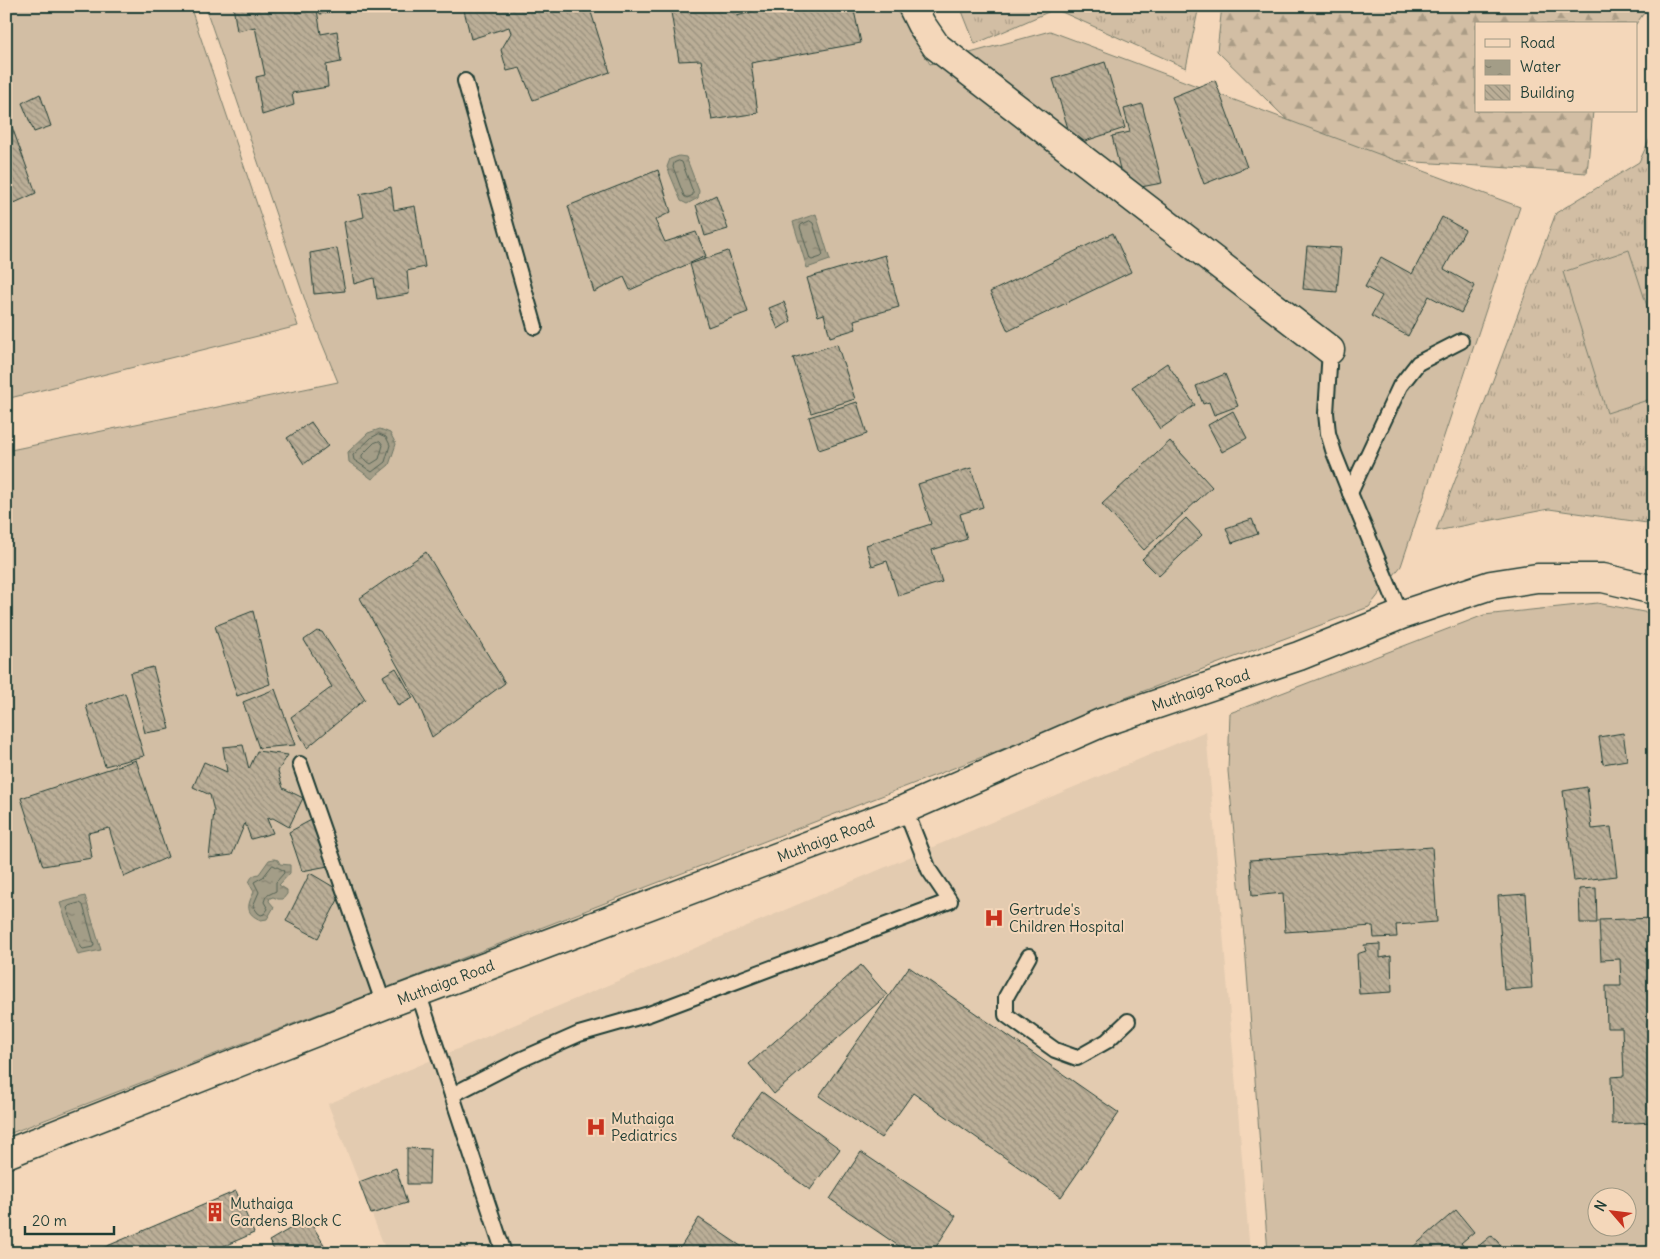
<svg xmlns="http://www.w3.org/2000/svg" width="1660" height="1259" font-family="Delius,sans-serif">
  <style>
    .built { fill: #e3cbb0 }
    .grass { fill: url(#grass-tufts); stroke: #787e6c }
    .forest { fill: url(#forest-firs); stroke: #787e6c }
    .garden { fill: #d2bea4; stroke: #787e6c; fill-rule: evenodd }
    .water { fill: url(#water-ripples); stroke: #6e7766 }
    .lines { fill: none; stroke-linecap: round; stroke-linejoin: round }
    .shore { stroke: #546355; stroke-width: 1 }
    .building { fill: url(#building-back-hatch); stroke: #1f3d34 }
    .service-casing { stroke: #1f3d34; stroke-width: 18 }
    .minor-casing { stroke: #1f3d34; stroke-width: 31 }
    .secondary-casing { stroke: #1f3d34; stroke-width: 31 }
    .service { stroke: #f4d7ba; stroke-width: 14 }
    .minor { stroke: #f4d7ba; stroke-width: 28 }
    .secondary { stroke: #f4d7ba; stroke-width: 28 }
    .labels { text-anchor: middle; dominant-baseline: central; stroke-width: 4; stroke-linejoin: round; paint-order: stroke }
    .street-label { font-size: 15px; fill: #1f3d34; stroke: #f4d7ba }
    .poi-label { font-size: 15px; fill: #1f3d34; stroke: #f4d7ba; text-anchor: start }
  </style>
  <defs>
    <pattern id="grass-tufts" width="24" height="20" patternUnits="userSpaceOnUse" patternTransform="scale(1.25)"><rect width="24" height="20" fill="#d2bea4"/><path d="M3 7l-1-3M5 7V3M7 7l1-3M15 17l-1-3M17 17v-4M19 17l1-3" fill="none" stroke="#aa9c86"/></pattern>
    <pattern id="forest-firs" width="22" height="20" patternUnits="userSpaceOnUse" patternTransform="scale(1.25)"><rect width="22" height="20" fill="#d2bea4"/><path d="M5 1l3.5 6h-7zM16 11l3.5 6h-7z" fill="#aa9c86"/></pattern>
    <pattern id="water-ripples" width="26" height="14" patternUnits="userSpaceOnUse" patternTransform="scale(1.25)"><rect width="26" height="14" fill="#a39d87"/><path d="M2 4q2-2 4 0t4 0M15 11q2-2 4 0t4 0" fill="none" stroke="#84816f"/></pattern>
    <pattern id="building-back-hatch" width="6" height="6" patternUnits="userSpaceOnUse" patternTransform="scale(1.25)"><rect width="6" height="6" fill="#bbae97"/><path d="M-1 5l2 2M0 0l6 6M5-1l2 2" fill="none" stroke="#978f7c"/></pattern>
  </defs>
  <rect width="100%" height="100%" fill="#f4d7ba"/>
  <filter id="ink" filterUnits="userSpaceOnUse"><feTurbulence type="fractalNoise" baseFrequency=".02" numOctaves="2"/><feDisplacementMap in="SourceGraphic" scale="10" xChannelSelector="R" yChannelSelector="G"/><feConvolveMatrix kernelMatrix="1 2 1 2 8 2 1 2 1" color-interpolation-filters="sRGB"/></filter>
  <g filter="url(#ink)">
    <polygon class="built" points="1206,731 1250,1253 387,1253 328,1104"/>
    <g class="grass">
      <polygon points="960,6 1199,6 1186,68 1055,9 975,44"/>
      <polygon points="1654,130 1654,524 1549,509 1436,531 1556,213 1639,162"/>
    </g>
    <polygon class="forest" points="1222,6 1649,6 1636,24 1476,24 1476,111 1593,111 1587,173 1324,156 1217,51"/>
    <g class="garden">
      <polygon points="6,6 190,6 298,326 6,399"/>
      <polygon points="205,6 896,6 930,64 1050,31 1520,207 1401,566 1369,607 1109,704 1088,716 6,1135 6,451 338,382 308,309"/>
      <polygon points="1629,250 1654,328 1654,398 1607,413 1563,272"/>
      <path d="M1597 603 1654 614V1253H1268L1245 946 1228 771 1230 713 1484 615ZM1598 1196H1628V1226H1598Z"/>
    </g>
    <g class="water">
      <polygon points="679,156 686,157 699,191 698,198 687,204 681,201 667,167 670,159"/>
      <polygon points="816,214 830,260 807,268 793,222"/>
      <polygon points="380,429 390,433 396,444 389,465 372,479 349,462 348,452 368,433"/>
      <path d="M274 859 278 860 280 864 290 865V873L279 885 287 890V894L283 899H278L273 897 270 898 269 901 274 907 267 919 261 920C245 914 247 905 254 892L249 883C251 877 253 875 259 874L269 860Z"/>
      <polygon points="85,896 101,950 78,955 60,903"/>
    </g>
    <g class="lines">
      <g class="shore">
        <polygon points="679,161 682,162 693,192 693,195 687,198 684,196 673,167 674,163"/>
        <polygon points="810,221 813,223 823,255 821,257 812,260 810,259 800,227 801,225"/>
        <polygon points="379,434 386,437 390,445 385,462 372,472 354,460 353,455 371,438"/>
        <polygon points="380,441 383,445 379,459 371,464 362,458 362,455 374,443"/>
        <polygon points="273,865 283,870 284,873 276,882 276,891 266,896 264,902 268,909 264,914 261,915 258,913 253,906 259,892 254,882 263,877"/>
        <polygon points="80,903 83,905 94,944 93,947 83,949 81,947 67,908 69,906"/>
      </g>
    </g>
    <g class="building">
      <polygon points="68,6 101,6 101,8 68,9"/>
      <polygon points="233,6 294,6 296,13 317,10 321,34 337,31 341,62 326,65 328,87 292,93 294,105 262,115 256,77 265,75 255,27 237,31"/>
      <polygon points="317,6 359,6 320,14"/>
      <polygon points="463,6 589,6 610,72 533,100 520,68 507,71 501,50 511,33 509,27 471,39"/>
      <polygon points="670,6 735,6 737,16 772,6 853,6 861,43 751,63 758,113 712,120 701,60 679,61"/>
      <polygon points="1105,62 1125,128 1073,145 1053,79"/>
      <polygon points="1215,80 1247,167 1204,184 1172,97"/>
      <polygon points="40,94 51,126 34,132 22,103"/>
      <polygon points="1142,104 1162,183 1125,190 1112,136 1130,132 1124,109"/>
      <polygon points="12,127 36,193 10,205 6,196 6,130"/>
      <polygon points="658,170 671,212 655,220 665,242 696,232 706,256 630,290 624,277 594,292 568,206"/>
      <polygon points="391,187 394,210 415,206 425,267 407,271 409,294 377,299 374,278 354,284 344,222 364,217 360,194"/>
      <polygon points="716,195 728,229 705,236 696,205"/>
      <polygon points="1442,217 1465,230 1444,269 1475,286 1461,313 1429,296 1408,336 1371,316 1382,296 1365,287 1381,257 1412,274"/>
      <polygon points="1113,233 1131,272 1008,331 990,292"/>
      <polygon points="1307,246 1341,248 1337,292 1303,289"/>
      <polygon points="337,248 345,291 314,294 310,253"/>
      <polygon points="728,251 748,312 708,327 690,264"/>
      <polygon points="885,255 899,307 854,320 856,329 830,337 824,314 818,316 807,278"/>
      <polygon points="784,302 791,321 778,329 769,308"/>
      <polygon points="837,344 855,399 811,413 793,358"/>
      <polygon points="1167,363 1195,405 1160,429 1132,387"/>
      <polygon points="1225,374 1238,406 1214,415 1209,402 1203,404 1196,386"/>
      <polygon points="857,402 867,434 819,450 809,417"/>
      <polygon points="1233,411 1247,438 1222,452 1208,425"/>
      <polygon points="311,422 328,446 304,464 287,438"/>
      <polygon points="1170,441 1212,487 1144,550 1102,504"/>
      <polygon points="971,468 983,507 960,514 967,539 932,550 942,582 898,596 887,561 872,566 866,545 931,524 918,484"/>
      <polygon points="1186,518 1202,535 1159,576 1142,559"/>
      <polygon points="1252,519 1258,534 1232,543 1226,528"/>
      <polygon points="426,552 505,683 432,737 418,703 360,598"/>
      <polygon points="253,611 270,684 237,696 215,626"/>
      <polygon points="317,631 322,632 365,699 307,748 291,717 332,687 304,640"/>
      <polygon points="153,667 170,729 145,733 130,673"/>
      <polygon points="396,668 413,698 398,706 383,676"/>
      <polygon points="275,689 295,745 259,748 243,702"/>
      <polygon points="125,693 144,756 105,766 86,706"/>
      <polygon points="1623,733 1627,760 1603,764 1599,737"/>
      <polygon points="243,745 249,769 257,751 288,755 278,771 283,788 303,798 289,827 273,818 267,819 273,833 251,839 245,823 232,855 209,858 214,811 210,795 193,787 204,762 227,772 223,747"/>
      <polygon points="136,760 168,857 124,877 109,828 88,833 92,858 43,866 21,798"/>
      <polygon points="1587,787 1592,829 1611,827 1617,876 1574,881 1563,791"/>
      <polygon points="315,818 328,866 302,871 289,832"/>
      <polygon points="1432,847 1437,922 1396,925 1397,937 1374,938 1373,926 1285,932 1283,893 1252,896 1250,860"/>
      <polygon points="310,873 342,892 318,938 286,921"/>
      <polygon points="1596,888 1597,923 1580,923 1579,889"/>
      <polygon points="1526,894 1532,988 1504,990 1498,896"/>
      <polygon points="1654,918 1654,1122 1612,1124 1611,1077 1624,1076 1622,1028 1607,1028 1606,986 1621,986 1620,959 1601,960 1599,920"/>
      <polygon points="1380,944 1380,958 1391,956 1392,992 1359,994 1357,954 1366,951 1364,945"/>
      <polygon points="861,965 887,995 774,1094 749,1064"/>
      <polygon points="909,967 1119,1113 1061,1197 913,1093 881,1138 819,1096"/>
      <polygon points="762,1092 840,1149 810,1190 732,1133"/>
      <polygon points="407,1148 430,1149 429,1184 407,1184"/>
      <polygon points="861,1152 956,1216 932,1253 909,1253 830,1199"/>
      <polygon points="396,1168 407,1203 371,1214 359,1182"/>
      <polygon points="236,1191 254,1233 208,1253 91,1253"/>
      <polygon points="1456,1210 1474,1232 1461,1243 1469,1253 1406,1253"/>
      <polygon points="308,1218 329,1253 276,1253 269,1241"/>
      <polygon points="699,1218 751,1253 677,1253"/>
      <polygon points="1492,1235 1507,1253 1470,1253"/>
      <polygon points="462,1244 468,1253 452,1253"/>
    </g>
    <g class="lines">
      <defs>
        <g id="service">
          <polyline points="465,81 535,327"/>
          <polyline points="1330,350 1326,413 1328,433 1334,453 1350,493 1401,615"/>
          <polyline points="1350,493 1400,386 1418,363 1461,341"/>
          <polyline points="300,764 384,1005"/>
          <polyline points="1029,956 1006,997 1006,1015 1055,1050 1077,1058 1107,1041 1128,1021"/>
          <polyline points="418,992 504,1253"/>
          <polyline points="452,1095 520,1060 579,1034 649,1014 950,901 929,870 905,809"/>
        </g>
        <polyline id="minor" points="912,6 921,24 936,46 1330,350"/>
        <g id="secondary">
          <path id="s1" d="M6 1154 384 1005 905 809 1101 723 1299 656 1401 615 1491 585 1537 578H1603L1654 590"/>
        </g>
      </defs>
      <use href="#service" class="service-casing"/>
      <use href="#minor" class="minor-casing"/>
      <use href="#secondary" class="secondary-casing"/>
      <use href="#service" class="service"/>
      <use href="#minor" class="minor"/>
      <use href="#secondary" class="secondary"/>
    </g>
  </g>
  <defs>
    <symbol id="hospital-bare" viewBox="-9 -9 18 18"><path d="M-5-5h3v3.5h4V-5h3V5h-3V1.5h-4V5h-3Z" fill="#c8321e" stroke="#f4d7ba" stroke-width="2.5" paint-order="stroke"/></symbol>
    <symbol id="building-bare" viewBox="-9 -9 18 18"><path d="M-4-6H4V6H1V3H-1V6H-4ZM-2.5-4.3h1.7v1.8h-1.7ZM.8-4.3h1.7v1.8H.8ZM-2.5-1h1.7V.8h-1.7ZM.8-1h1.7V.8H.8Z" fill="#c8321e" stroke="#f4d7ba" stroke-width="2.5" paint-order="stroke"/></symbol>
  </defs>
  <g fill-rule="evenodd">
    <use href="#hospital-bare" x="980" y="904" width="28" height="28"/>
    <use href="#hospital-bare" x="582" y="1113" width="28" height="28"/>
    <use href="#building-bare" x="201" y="1198" width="28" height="28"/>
  </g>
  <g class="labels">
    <g class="street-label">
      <text stroke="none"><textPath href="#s1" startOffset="1282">Muthaiga Road</textPath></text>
      <text stroke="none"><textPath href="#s1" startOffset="878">Muthaiga Road</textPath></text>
      <text stroke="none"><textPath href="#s1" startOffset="472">Muthaiga Road</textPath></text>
    </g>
    <g class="poi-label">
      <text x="1009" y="909">Gertrude's<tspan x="1009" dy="17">Children Hospital</tspan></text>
      <text x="611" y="1118">Muthaiga<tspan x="611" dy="17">Pediatrics</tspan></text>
      <text x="230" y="1203">Muthaiga<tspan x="230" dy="17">Gardens Block C</tspan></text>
    </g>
  </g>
  <rect width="1660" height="1259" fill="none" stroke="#f4d7ba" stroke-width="25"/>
  <rect x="12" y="12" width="1635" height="1234" fill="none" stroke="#1f3d34" stroke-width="2" filter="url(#ink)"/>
  <rect x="1475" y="22" width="162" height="90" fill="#f4d7ba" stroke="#9f9984"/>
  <rect x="1485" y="39" width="25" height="8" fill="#f4d7ba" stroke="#9f9984"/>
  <text x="1520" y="48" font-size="15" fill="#1f3d34">Road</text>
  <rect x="1485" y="60" width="25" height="15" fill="url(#water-ripples)" stroke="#9f9984"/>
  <text x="1520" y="72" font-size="15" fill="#1f3d34">Water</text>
  <rect x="1485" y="85" width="25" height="15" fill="url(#building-back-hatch)" stroke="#9f9984"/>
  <text x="1520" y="98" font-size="15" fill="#1f3d34">Building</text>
  <g transform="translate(1612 1212) rotate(298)"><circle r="24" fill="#f4d7ba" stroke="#9f9984"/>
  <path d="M0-4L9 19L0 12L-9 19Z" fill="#c8321e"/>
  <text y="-8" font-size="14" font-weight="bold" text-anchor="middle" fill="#1f3d34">N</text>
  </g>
  <path d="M25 1226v8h89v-8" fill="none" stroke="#1f3d34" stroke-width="2.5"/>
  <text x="32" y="1226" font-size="15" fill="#1f3d34" stroke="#f4d7ba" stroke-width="4" paint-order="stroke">20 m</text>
</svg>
